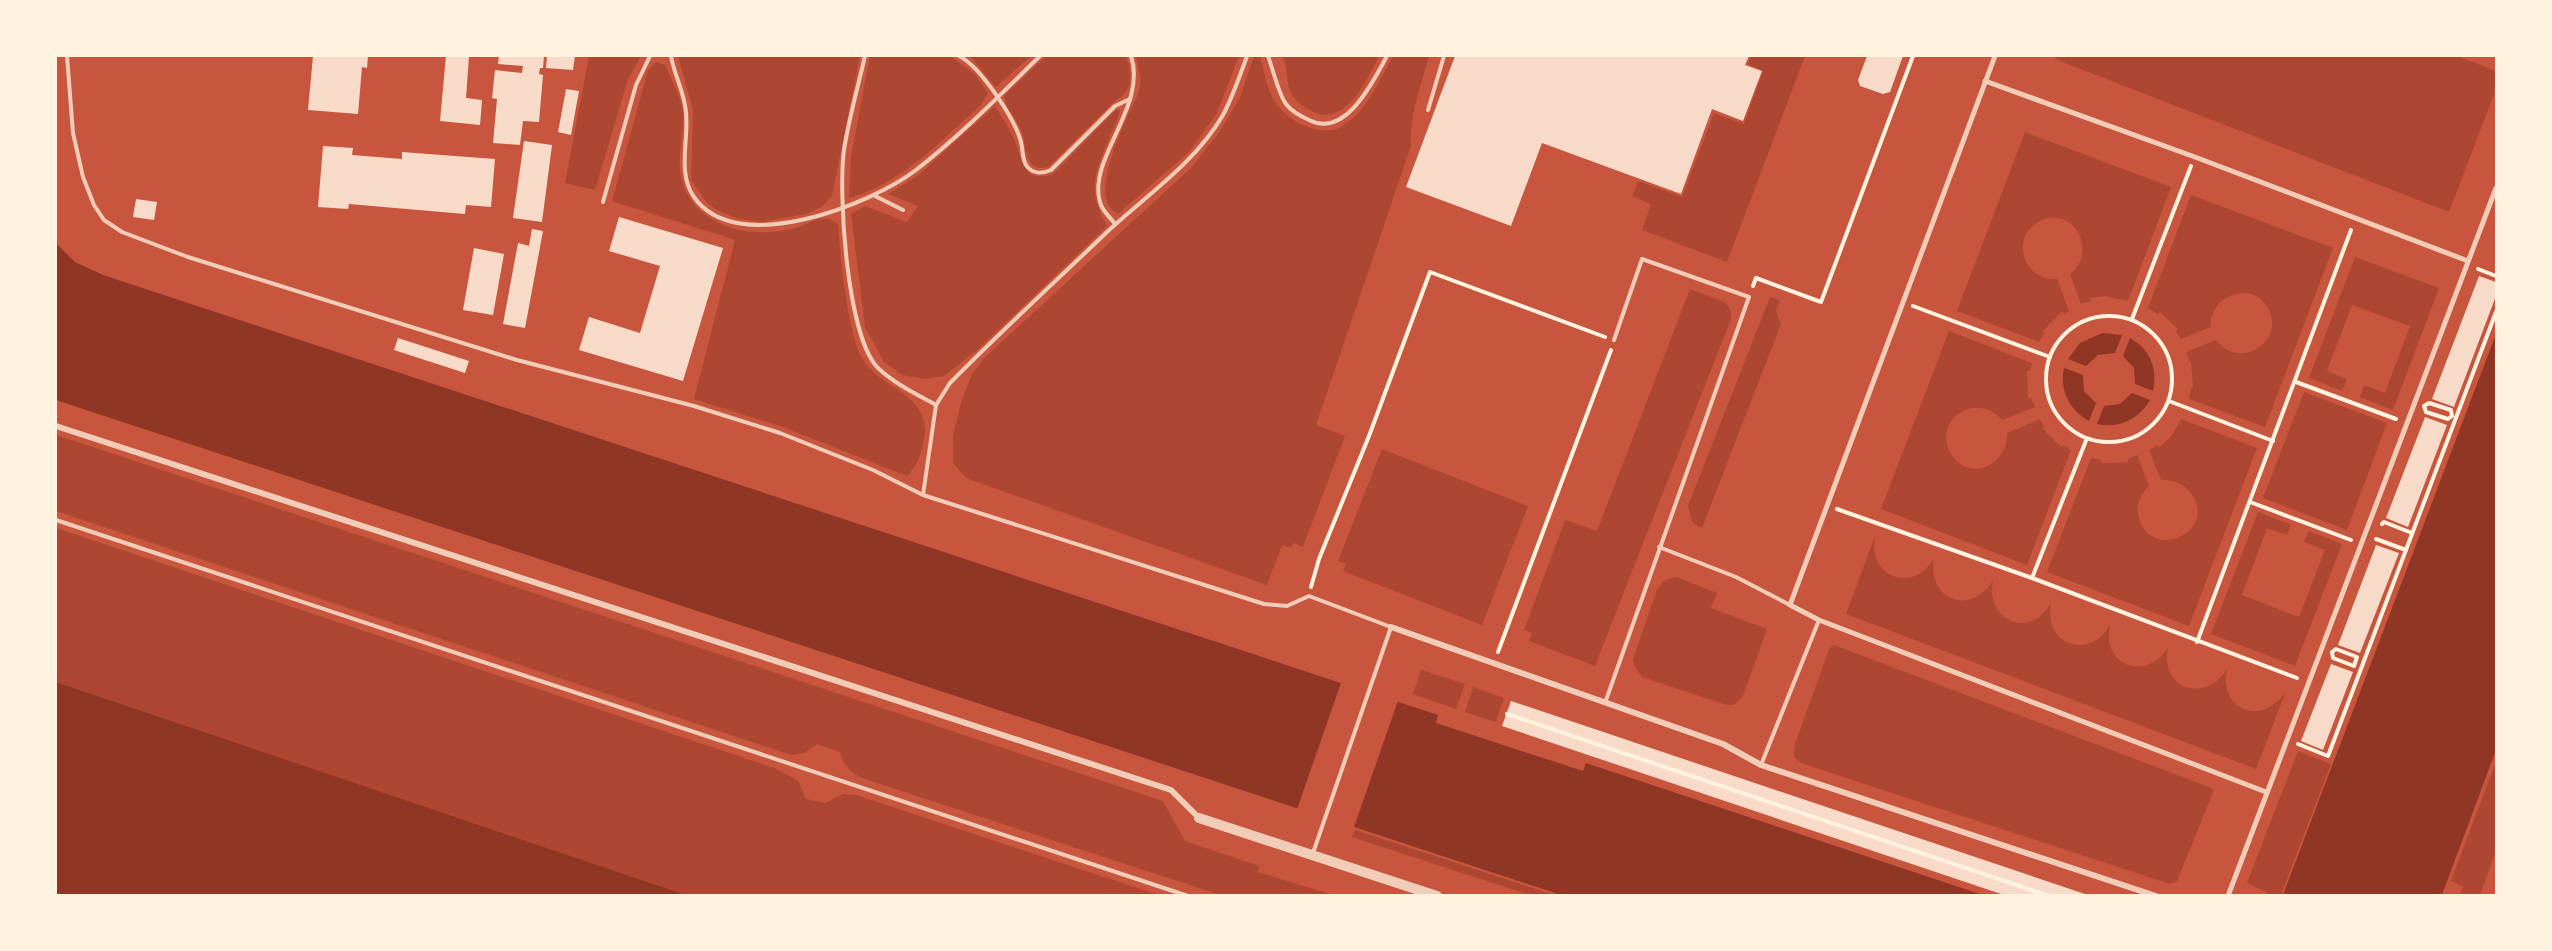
<svg xmlns="http://www.w3.org/2000/svg" width="2552" height="951" font-family="Manrope,sans-serif">
  <style>
    .green { fill: #ae4732 }
    .water { fill: #8f3625 }
    .pier { fill: #c8553d }
    .building { fill: #f7dbc8 }
    .lines { fill: none; stroke-linecap: round; stroke-linejoin: round }
    .path { stroke: #fff3e0; stroke-width: 4 }
    .service { stroke: #f1ccb7; stroke-width: 4 }
    .pedestrian { stroke: #f1ccb7; stroke-width: 5 }
    .minor { stroke: #f1ccb7; stroke-width: 6 }
    .tertiary { stroke: #f1ccb7; stroke-width: 10 }
  </style>
  <rect width="100%" height="100%" fill="#c8553d"/>
  <g class="green">
    <polygon points="589,56 641,56 628,79 595,190 565,183"/>
    <polygon points="678,56 860,56 832,196 823,206 806,214 762,222 739,219 721,212 707,203 691,180 693,110"/>
    <path d="M870 56H950L975 74 988 93 981 105C941 141 902 183 849 198L851 156Z"/>
    <polygon points="970,56 1031,56 996,87"/>
    <path d="M1046 56H1126C1133 74 1133 91 1115 101L1048 167C1044 168 1039 169 1034 166 1024 159 1026 141 1021 130 1016 118 1006 109 1004 96Z"/>
    <path d="M1136 56H1239L1217 113 1190 151 1118 214C1085 197 1127 119 1138 94L1141 81Z"/>
    <path d="M1254 56H1260C1264 70 1266 87 1274 100 1285 119 1311 133 1333 130 1339 130 1348 122 1353 118 1369 105 1383 74 1393 56H1429C1421 87 1409 113 1411 146L1316 425 1345 436 1303 547 1294 543 1291 548 1282 545 1267 585 966 478 953 463V435L962 400 972 374 983 359 1192 167 1218 134 1240 98Z"/>
    <path d="M1282 56H1379C1367 81 1344 130 1309 110 1303 106 1296 102 1292 95 1285 83 1289 67 1282 56Z"/>
    <polygon points="1751,56 1805,56 1727,262 1642,230 1651,204 1632,196 1638,181 1682,197 1714,113 1744,124 1763,71 1748,64"/>
    <polygon points="2056,56 2457,56 2496,71 2496,89 2449,212 2055,59"/>
    <path d="M656 62 665 65C671 79 681 96 683 112 684 127 681 140 680 154 677 194 698 217 735 229 753 234 777 233 795 228 804 226 812 220 821 219 828 217 832 220 838 224 841 259 846 324 861 356 878 391 936 392 923 444 920 457 917 466 907 476L783 427 694 399 735 240 612 201 648 70Z"/>
    <path d="M995 106C1002 117 1011 131 1016 144 1023 163 1025 183 1053 174L1116 110H1120C1118 119 1114 128 1110 136 1094 173 1087 190 1107 226L976 351 944 376 925 379 902 375 884 362 865 327 851 214 865 206 907 222 918 206 888 194 917 176Z"/>
    <path d="M2025 132 2171 187 2128 301 2104 296 2091 298V301L2081 304 2070 274C2100 249 2071 203 2038 222 2009 239 2025 282 2057 279L2069 311 2064 314 2062 311 2042 332 2044 334 2039 342 1957 311Z"/>
    <path d="M2191 195 2333 248 2265 427 2189 399 2191 388H2193L2191 362 2189 361 2186 352 2216 340C2240 371 2286 342 2268 308 2252 279 2208 296 2211 327L2181 339 2176 332 2178 329 2160 312 2158 314 2148 308Z"/>
    <polygon points="2355,257 2439,288 2393,410 2360,397 2364,385 2385,393 2410,326 2352,305 2327,371 2347,379 2342,391 2309,378"/>
    <polygon points="1690,289 1725,302 1731,311 1731,319 1595,666 1529,641 1532,633 1524,630 1565,520 1597,531"/>
    <polygon points="1770,297 1780,300 1776,311 1781,324 1702,528 1692,522 1688,506"/>
    <path d="M1949 331 2032 363 2030 371H2027L2028 398H2031L2035 407 2002 420C1976 390 1931 421 1951 454 1969 484 2009 464 2007 433L2040 419 2044 427 2043 429 2061 447 2063 445 2071 450 2027 565 1881 509Z"/>
    <polygon points="2304,392 2387,423 2347,530 2263,498"/>
    <path d="M2181 419 2257 448 2189 626 2047 572 2091 458 2101 460 2102 463 2128 462V459L2137 455 2149 486C2123 508 2146 552 2179 537 2213 523 2197 478 2161 480L2149 450 2157 445 2159 447C2173 437 2174 432 2181 419Z"/>
    <path d="M56 435 1163 801 1185 841 1259 866 1258 872 1333 895H1220L862 778C850 772 843 765 840 752L817 744 804 753 791 755 56 511Z"/>
    <polygon points="1382,449 1528,506 1482,625 1343,571 1346,564 1338,561"/>
    <polygon points="2258,512 2291,525 2287,535 2267,528 2242,595 2299,617 2325,550 2304,542 2309,531 2342,544 2295,666 2211,634"/>
    <polygon points="56,528 777,769 798,781 806,799 825,803 843,794 856,795 1159,895 686,895 56,682"/>
    <path d="M1875 536C1866 577 1914 595 1934 558 1926 600 1972 617 1993 580 1985 622 2030 640 2051 603 2043 644 2089 662 2110 625 2101 666 2147 683 2168 647 2159 688 2205 705 2227 669 2218 711 2264 727 2286 691L2256 769 1846 614Z"/>
    <polygon points="1676,577 1717,593 1711,608 1767,629 1743,696 1734,705 1727,705 1642,677 1635,667 1633,659 1657,590 1663,581"/>
    <polygon points="1834,645 2209,787 2213,790 2212,795 2177,881 2170,884 1801,763 1794,757 1794,747 1829,649"/>
    <polygon points="1421,670 1465,684 1456,709 1413,694"/>
    <polygon points="1473,687 1504,698 1496,722 1465,712"/>
    <polygon points="2298,751 2331,764 2281,895 2272,895 2247,883"/>
    <polygon points="2496,762 2496,851 2480,895 2460,895 2463,886 2451,881"/>
    <polygon points="1355,830 1554,895 1530,895 1352,837"/>
  </g>
  <g class="water">
    <polygon points="56,243 75,262 103,275 1438,715 1436,723 1583,771 1586,763 1983,895 1561,895 56,400"/>
    <polygon points="2102,333 2122,335 2115,353 2098,355 2086,366 2068,359 2080,343"/>
    <polygon points="2496,334 2496,750 2443,892 2442,896 2283,895"/>
    <path d="M2130 338C2150 349 2158 369 2153 391L2135 384 2134 368 2123 356Z"/>
    <path d="M2064 368 2083 375 2084 391 2096 403 2089 421C2069 410 2059 389 2064 368Z"/>
    <path d="M2132 393 2150 400C2139 419 2119 429 2097 424L2104 406 2120 404Z"/>
    <polygon points="56,682 686,895 56,895"/>
  </g>
  <polygon class="pier" points="1342,680 1399,698 1353,830 1296,812"/>
  <g class="building">
    <polygon points="313,56 368,56 367,68 362,67 358,114 308,110"/>
    <polygon points="446,56 469,56 466,98 482,100 480,125 440,121"/>
    <polygon points="499,56 544,56 543,68 540,68 539,74 543,75 539,122 523,121 520,145 493,143 497,99 492,98 495,70 522,73 523,66 498,64"/>
    <polygon points="547,56 575,56 573,70 546,68"/>
    <polygon points="1455,56 1749,56 1745,65 1762,71 1743,121 1712,109 1681,194 1542,143 1511,226 1406,187"/>
    <polygon points="1867,56 1903,56 1890,92 1883,94 1860,86 1858,80"/>
    <polygon points="566,89 579,91 571,135 558,132"/>
    <polygon points="524,141 552,145 542,222 513,218"/>
    <polygon points="323,146 353,148 352,155 402,159 402,152 495,159 491,207 466,205 465,214 349,204 348,209 318,207"/>
    <polygon points="136,199 157,202 154,220 133,217"/>
    <polygon points="619,217 723,248 683,381 579,350 589,317 640,333 660,266 609,251"/>
    <polygon points="532,229 543,231 525,328 503,324 518,243 529,246"/>
    <polygon points="474,248 504,254 493,315 463,310"/>
    <polygon points="2479,276 2496,282 2496,296 2454,407 2432,399"/>
    <polygon points="398,338 469,361 465,373 394,350"/>
    <polygon points="2425,417 2447,425 2408,527 2386,518"/>
    <polygon points="2376,545 2399,553 2360,653 2338,645"/>
    <polygon points="2331,664 2353,672 2323,750 2301,741"/>
    <polygon points="1511,701 2088,895 2088,896 2007,896 1502,726"/>
  </g>
  <g class="lines">
    <g class="path">
      <polyline points="2478,269 2496,276"/>
      <polyline points="1753,286 1756,278 1821,302 1913,56"/>
      <polyline points="1913,306 2050,357"/>
      <circle cx="2109" cy="379" r="63"/>
      <polyline points="2132,319 2191,166"/>
      <polyline points="2296,382 2396,419"/>
      <polyline points="2169,401 2273,441"/>
      <polygon points="2429,403 2451,410 2452,416 2448,419 2426,412 2424,406"/>
      <polyline points="2250,502 2351,540"/>
      <polyline points="1837,509 2032,578 2297,678"/>
      <polyline points="2382,524 2384,522 2412,533"/>
      <polyline points="2376,539 2406,550"/>
      <polyline points="2032,578 2087,438"/>
      <polyline points="1311,587 1319,559 1369,436 1430,272 1605,337"/>
      <polyline points="2197,642 2351,230"/>
      <polygon points="2336,649 2357,657 2354,666 2333,658 2332,652"/>
      <polyline points="1498,652 1611,350"/>
      <polyline points="1507,714 2049,896"/>
      <polyline points="2298,744 2328,756 2496,312"/>
    </g>
    <g class="service">
      <polyline points="67,56 73,133 83,177 94,205 104,220 122,232 188,257 517,360 694,406 780,433 873,470 923,495"/>
      <path d="M671 56C674 75 685 93 686 113 689 140 677 173 694 197 736 258 870 205 916 170 959 137 1001 94 1040 56"/>
      <path d="M865 56C858 87 849 118 844 150 838 194 847 337 878 368 895 384 916 394 936 405"/>
      <path d="M959 56C980 66 1015 119 1021 142 1023 150 1022 158 1026 165 1032 174 1042 174 1051 170L1115 106 1130 99"/>
      <path d="M1247 56C1240 76 1233 96 1223 115 1195 163 1148 194 1108 231 1055 282 1001 331 950 383L936 405 923 495 1264 604 1287 606 1309 596 1391 627 1313 853"/>
      <path d="M1268 56C1273 69 1278 93 1286 104 1292 112 1300 116 1309 120 1346 139 1373 81 1387 56"/>
      <polyline points="1428,110 1444,56"/>
      <polyline points="875,196 903,210"/>
      <polyline points="603,202 636,85 650,56"/>
      <path d="M1115 224C1110 217 1102 211 1100 202 1087 159 1148 106 1131 56"/>
      <polyline points="56,520 1188,896"/>
      <polyline points="1659,547 1736,577 1790,605"/>
      <polyline points="1605,703 1749,297 1642,259 1614,340"/>
      <polyline points="1761,765 1819,620"/>
    </g>
    <g class="pedestrian">
      <polyline points="1995,56 1790,605 1819,620 2266,792"/>
      <polyline points="1985,81 2195,157 2468,261"/>
      <polyline points="2228,896 2496,188"/>
    </g>
    <g class="minor">
      <polyline points="56,426 1171,790 1199,818"/>
      <polyline points="1391,627 1723,744 1761,765 2156,896"/>
    </g>
    <polyline class="tertiary" points="1199,818 1437,896"/>
  </g>
  <rect width="2552" height="951" fill="none" stroke="#fff3e0" stroke-width="114"/>
</svg>
